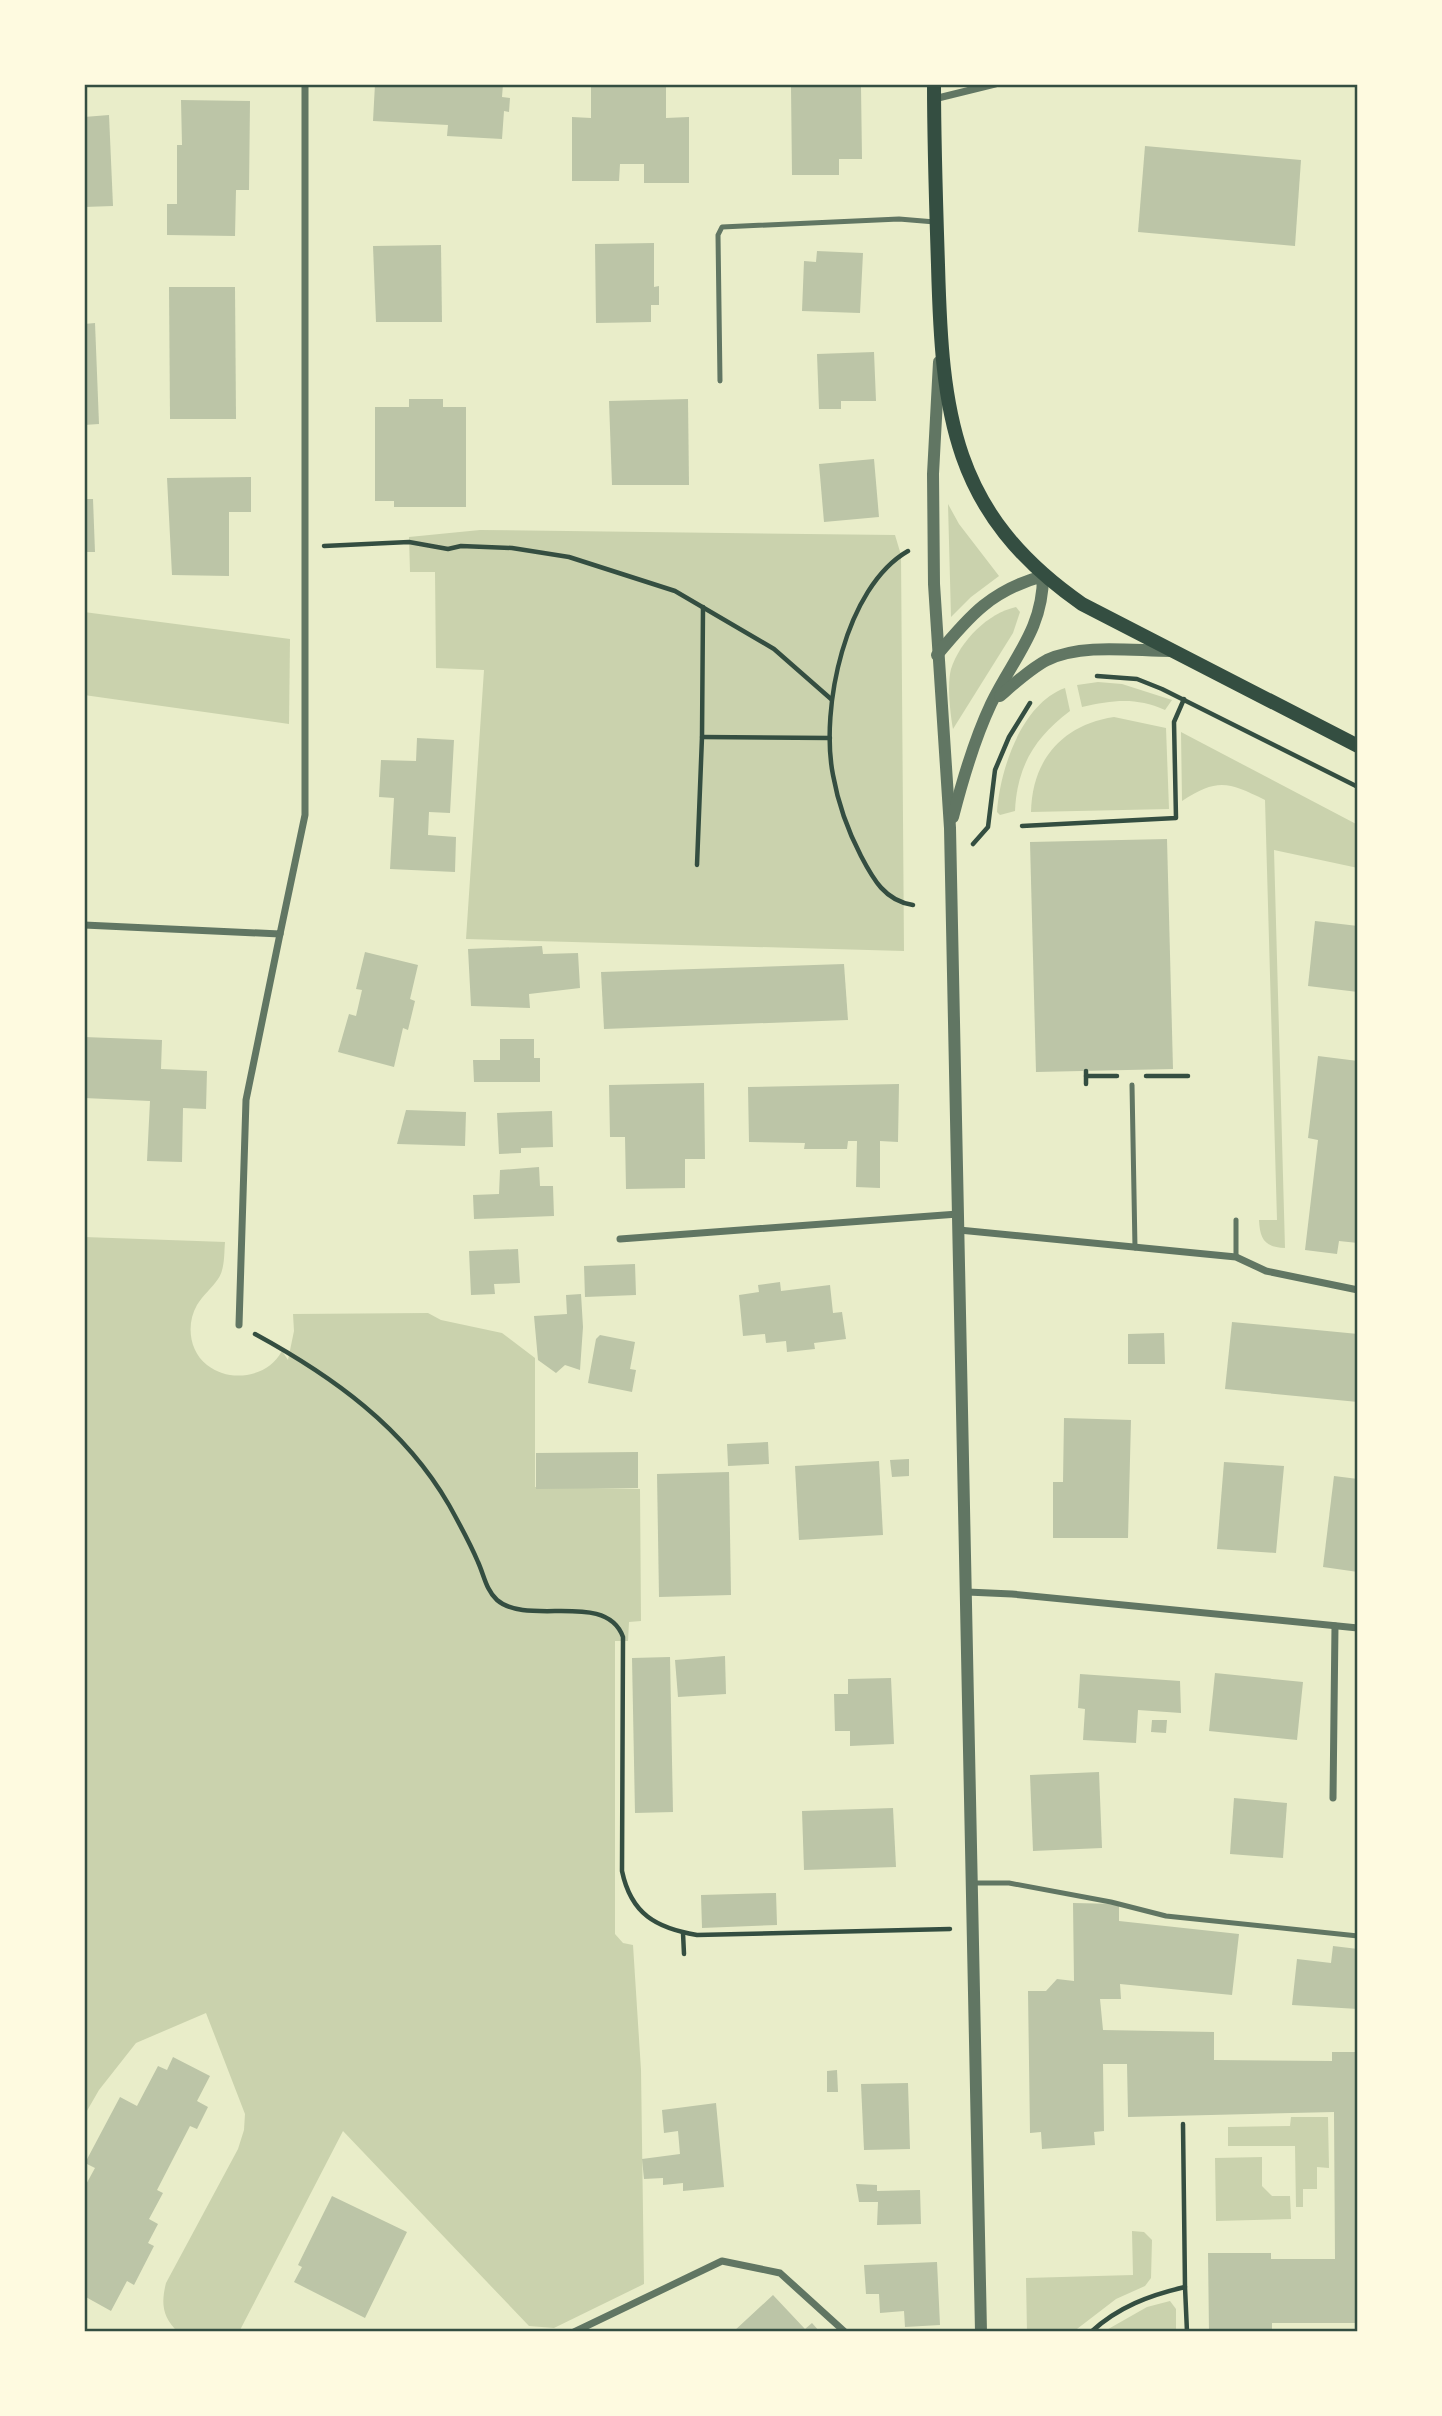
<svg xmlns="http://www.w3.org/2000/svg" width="1442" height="2416" font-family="'Nunito Sans',sans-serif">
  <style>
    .green { fill: #cad2ad }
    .building { fill: #bcc5a7 }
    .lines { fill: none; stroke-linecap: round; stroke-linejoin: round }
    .path { stroke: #344e41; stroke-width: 4.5 }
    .service { stroke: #617663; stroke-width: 5 }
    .minor { stroke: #617663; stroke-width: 7 }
    .tertiary { stroke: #617663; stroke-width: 12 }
    .secondary { stroke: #344e41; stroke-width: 14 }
    .neatline { fill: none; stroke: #344e41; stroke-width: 2.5 }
  </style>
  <rect width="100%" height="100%" fill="#e9edc9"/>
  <g class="green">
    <polygon points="948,504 959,524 999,576 971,597 951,617"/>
    <polygon points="480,530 895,535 901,555 904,951 466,939 484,670 436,668 435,572 410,572 409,537"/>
    <path d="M1016 607 1020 612 1013 633 953 729C950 713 947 684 951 669 960 641 988 613 1016 607Z"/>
    <polygon points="84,612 290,639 289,724 84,695"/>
    <path d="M1098 682 1122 684 1172 700 1165 710C1136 697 1113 700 1082 707L1077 685Z"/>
    <path d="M1065 688 1070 711C1034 738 1017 767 1015 811L1000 815 997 812C1000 770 1021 704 1065 688Z"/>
    <path d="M1114 717 1166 728 1169 809 1031 812C1032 760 1062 725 1114 717Z"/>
    <path d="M1181 732 1358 825V868L1274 850 1285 1248C1265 1247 1260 1240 1259 1220H1277L1265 800C1228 782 1218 778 1182 801Z"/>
    <path d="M84 1237 225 1242C224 1254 225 1269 218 1279 212 1288 203 1295 197 1305 186 1324 189 1351 207 1365 219 1374 232 1377 247 1375 263 1372 274 1365 282 1351L288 1360 294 1331 293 1314 428 1313 441 1320 502 1333 535 1358V1487L640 1489 641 1621 629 1622 628 1641H615V1934L623 1943 633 1945 641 2070 644 2284 554 2328 529 2326 343 2131 239 2332H178C162 2317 161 2303 166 2283L238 2149 244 2130 245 2114 206 2013 136 2043 99 2090 84 2116Z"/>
    <polygon points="1291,2117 1328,2117 1329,2168 1317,2167 1317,2189 1303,2189 1303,2207 1296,2207 1295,2146 1228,2146 1228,2127 1290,2126"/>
    <polygon points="1262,2157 1262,2186 1272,2196 1290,2196 1291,2219 1216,2221 1215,2158"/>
    <polygon points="1132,2231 1144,2232 1152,2240 1151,2278 1145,2286 1116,2299 1073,2332 1027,2332 1026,2278 1133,2275"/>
    <polygon points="1170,2301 1176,2309 1176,2332 1103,2332 1147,2307"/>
  </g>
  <g class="building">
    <polygon points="375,84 503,84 502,97 510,98 509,112 504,111 502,139 447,136 448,125 373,121"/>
    <polygon points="591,84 666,84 666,118 689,117 689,183 644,183 644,164 620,164 619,181 572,181 572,117 591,118"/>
    <polygon points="791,87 861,87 862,159 839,159 839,175 792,175"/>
    <polygon points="181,100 250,101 249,190 236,190 235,236 167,235 167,204 177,204 177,145 182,145"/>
    <polygon points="109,115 113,206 84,207 84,117"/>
    <polygon points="1145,146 1301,160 1295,246 1138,232"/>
    <polygon points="654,243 654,287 659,286 659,305 651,305 651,322 596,323 595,244"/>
    <polygon points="441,245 442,322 376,322 373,246"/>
    <polygon points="817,251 863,253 860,313 802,311 804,261 816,262"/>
    <polygon points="169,287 235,287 236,419 170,419"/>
    <polygon points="95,323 99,424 84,425 84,324"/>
    <polygon points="874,352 876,401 841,401 841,409 819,409 817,354"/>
    <polygon points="409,399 443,399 443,407 466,407 466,507 394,507 394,501 375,501 375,407 409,407"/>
    <polygon points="688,399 689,485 612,485 609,401"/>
    <polygon points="874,459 879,517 824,522 819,464"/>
    <polygon points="251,477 251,512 229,512 229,576 172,575 167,478"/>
    <polygon points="84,499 93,499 95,552 84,552"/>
    <polygon points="417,738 454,740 450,813 429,812 428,835 456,837 455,872 390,869 394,798 379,797 381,760 416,761"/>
    <polygon points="1167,839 1173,1069 1036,1072 1030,842"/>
    <polygon points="1315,921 1358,926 1358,992 1308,986"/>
    <polygon points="542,946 543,954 578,953 580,988 529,994 530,1008 471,1006 468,949"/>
    <polygon points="365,952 418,965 410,999 415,1001 408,1030 403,1028 394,1067 338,1052 349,1014 356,1016 362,990 356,989"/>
    <polygon points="844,964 848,1020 604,1029 601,972"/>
    <polygon points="84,1037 162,1040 161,1069 207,1071 206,1109 183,1108 182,1162 147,1161 150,1101 84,1098"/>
    <polygon points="500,1039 534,1039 534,1058 540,1058 540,1082 474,1082 473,1060 500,1060"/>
    <polygon points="1318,1056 1358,1061 1358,1243 1339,1241 1337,1254 1305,1250 1318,1140 1308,1138"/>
    <polygon points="704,1083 705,1159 685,1159 685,1188 626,1189 625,1137 610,1137 609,1085"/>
    <polygon points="899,1084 898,1142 880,1141 880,1188 856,1187 857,1141 848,1141 847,1149 804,1149 805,1143 749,1142 748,1087"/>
    <polygon points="406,1110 466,1112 465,1146 397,1144"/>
    <polygon points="552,1111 553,1147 521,1148 521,1153 499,1154 497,1113"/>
    <polygon points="539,1167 540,1186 553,1186 554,1216 474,1219 473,1195 499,1194 500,1170"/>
    <polygon points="518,1249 520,1283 494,1284 495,1294 471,1295 469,1251"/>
    <polygon points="635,1264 636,1295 585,1297 584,1266"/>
    <polygon points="780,1282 781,1291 830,1285 833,1313 842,1312 846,1339 814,1343 815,1349 787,1352 786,1341 766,1343 765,1334 743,1336 739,1295 759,1292 758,1285"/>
    <polygon points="581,1294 583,1327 580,1370 565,1365 556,1373 538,1360 534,1316 567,1314 566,1295"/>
    <polygon points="1232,1322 1358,1334 1358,1402 1225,1389"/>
    <polygon points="1164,1333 1165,1364 1128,1364 1128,1334"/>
    <polygon points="600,1335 635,1342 630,1369 636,1370 632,1392 588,1383 596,1339"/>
    <polygon points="1064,1418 1131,1420 1128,1538 1053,1538 1053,1482 1063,1482"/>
    <polygon points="768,1442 769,1464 728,1466 727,1444"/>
    <polygon points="638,1452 638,1488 536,1489 536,1453"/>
    <polygon points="909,1459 909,1476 892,1477 890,1460"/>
    <polygon points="879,1461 883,1535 799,1540 795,1466"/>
    <polygon points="1224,1462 1284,1466 1276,1553 1217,1549"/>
    <polygon points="729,1472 731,1595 659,1597 657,1474"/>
    <polygon points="1334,1476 1358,1479 1358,1572 1323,1567"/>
    <polygon points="725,1656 726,1694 678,1697 675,1660"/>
    <polygon points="670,1657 673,1812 635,1813 632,1658"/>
    <polygon points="1215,1673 1303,1682 1297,1740 1209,1731"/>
    <polygon points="1080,1674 1180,1681 1181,1713 1138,1710 1136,1743 1083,1740 1085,1709 1078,1708"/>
    <polygon points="891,1678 894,1744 850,1746 850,1731 835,1731 834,1694 848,1694 848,1679"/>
    <polygon points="1152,1720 1167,1720 1166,1733 1151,1732"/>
    <polygon points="1099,1772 1102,1848 1033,1851 1030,1775"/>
    <polygon points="1234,1798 1287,1803 1283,1858 1230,1854"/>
    <polygon points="893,1808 896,1867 804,1870 802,1811"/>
    <polygon points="776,1893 777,1925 702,1928 701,1895"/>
    <polygon points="1073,1903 1119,1904 1119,1921 1239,1934 1232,1995 1120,1984 1121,1999 1100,1999 1103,2030 1214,2032 1214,2060 1332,2061 1332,2052 1358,2052 1358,2323 1272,2323 1272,2332 1209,2332 1208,2253 1271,2253 1271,2259 1335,2259 1334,2112 1128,2117 1127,2064 1103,2064 1104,2131 1094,2132 1095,2145 1042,2149 1041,2132 1030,2133 1028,1991 1046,1991 1057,1979 1074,1981"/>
    <polygon points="1333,1946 1358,1949 1358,2009 1292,2005 1297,1959 1331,1963"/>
    <polygon points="173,2057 210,2076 197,2101 208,2107 197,2129 190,2126 157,2190 163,2193 149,2219 158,2224 148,2243 154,2246 134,2285 127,2281 111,2311 84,2296 84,2188 95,2168 85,2163 120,2097 137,2106 158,2066 167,2070"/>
    <polygon points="837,2070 838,2092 827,2092 827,2071"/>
    <polygon points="908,2083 910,2149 864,2150 861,2084"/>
    <polygon points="716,2103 724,2187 683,2191 683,2183 663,2185 663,2178 644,2179 642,2159 680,2154 678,2131 664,2133 662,2110"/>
    <polygon points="856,2184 877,2185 877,2191 920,2190 921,2224 877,2225 878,2202 859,2202"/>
    <polygon points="332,2196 407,2232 365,2318 294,2282 302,2267 298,2265"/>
    <polygon points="937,2262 940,2325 905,2327 904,2311 880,2313 879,2294 866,2294 864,2265"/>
    <polygon points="773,2295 805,2329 812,2323 820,2332 733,2332"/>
  </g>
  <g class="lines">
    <g class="path">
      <polyline points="324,546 409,542 448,549 461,546 512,548 569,557 675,591 774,649 831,699"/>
      <path d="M908 551C845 587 820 709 833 775 838 803 848 831 861 856 873 879 885 901 913 905"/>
      <polyline points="1097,676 1137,679 1162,689 1358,787"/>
      <polyline points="702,737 830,738"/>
      <polyline points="1022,826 1176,818 1174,722 1184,699"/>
      <polyline points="973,844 988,827 995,770 1009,737 1030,703"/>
      <polyline points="697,865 702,737 703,607"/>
      <polyline points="1086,1071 1086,1076 1117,1076"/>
      <polyline points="1086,1076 1086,1084"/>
      <polyline points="1146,1076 1188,1076"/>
      <path d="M255 1334C332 1376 404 1427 449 1505 459 1523 470 1543 478 1562 484 1575 486 1590 497 1600 528 1627 606 1590 623 1637L622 1871C631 1914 656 1928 697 1935L950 1929"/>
      <polyline points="683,1933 684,1954"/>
      <polyline points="1183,2124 1185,2287"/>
      <path d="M1091 2332C1118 2307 1150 2295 1185 2287L1187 2332"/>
    </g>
    <g class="service">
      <polyline points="720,381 718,235 722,227 899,219 935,222"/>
      <polyline points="1132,1085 1135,1248"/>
      <polyline points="1236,1257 1236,1220"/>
      <polyline points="973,1883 1009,1883 1111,1902 1166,1916 1358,1936"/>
    </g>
    <g class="minor">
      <polyline points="934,99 995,84"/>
      <polyline points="84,925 280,934 305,815 305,84"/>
      <polyline points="959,1230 1236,1257 1266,1271 1358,1290"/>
      <polyline points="620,1239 958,1214"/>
      <polyline points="239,1325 246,1100 280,934"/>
      <polyline points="967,1592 1012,1594 1358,1628"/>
      <polyline points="1333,1798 1335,1626"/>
      <polyline points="574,2332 722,2261 780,2273 845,2332"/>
    </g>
    <g class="tertiary">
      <polyline points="939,362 933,474 934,584 950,828 981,2332"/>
      <path d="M937 655C970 615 992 590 1043 576 1043 630 1013 658 991 704 974 740 963 778 953 817"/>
      <path d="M1000 696C1015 683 1030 669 1047 660 1083 643 1133 651 1171 651"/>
    </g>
    <path class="secondary" d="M934 84C934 144 936 204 938 265 942 413 951 513 1082 604L1358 746"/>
  </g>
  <rect width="1442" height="2416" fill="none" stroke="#fefae0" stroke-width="172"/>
  <rect x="86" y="86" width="1270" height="2244" class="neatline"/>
</svg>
